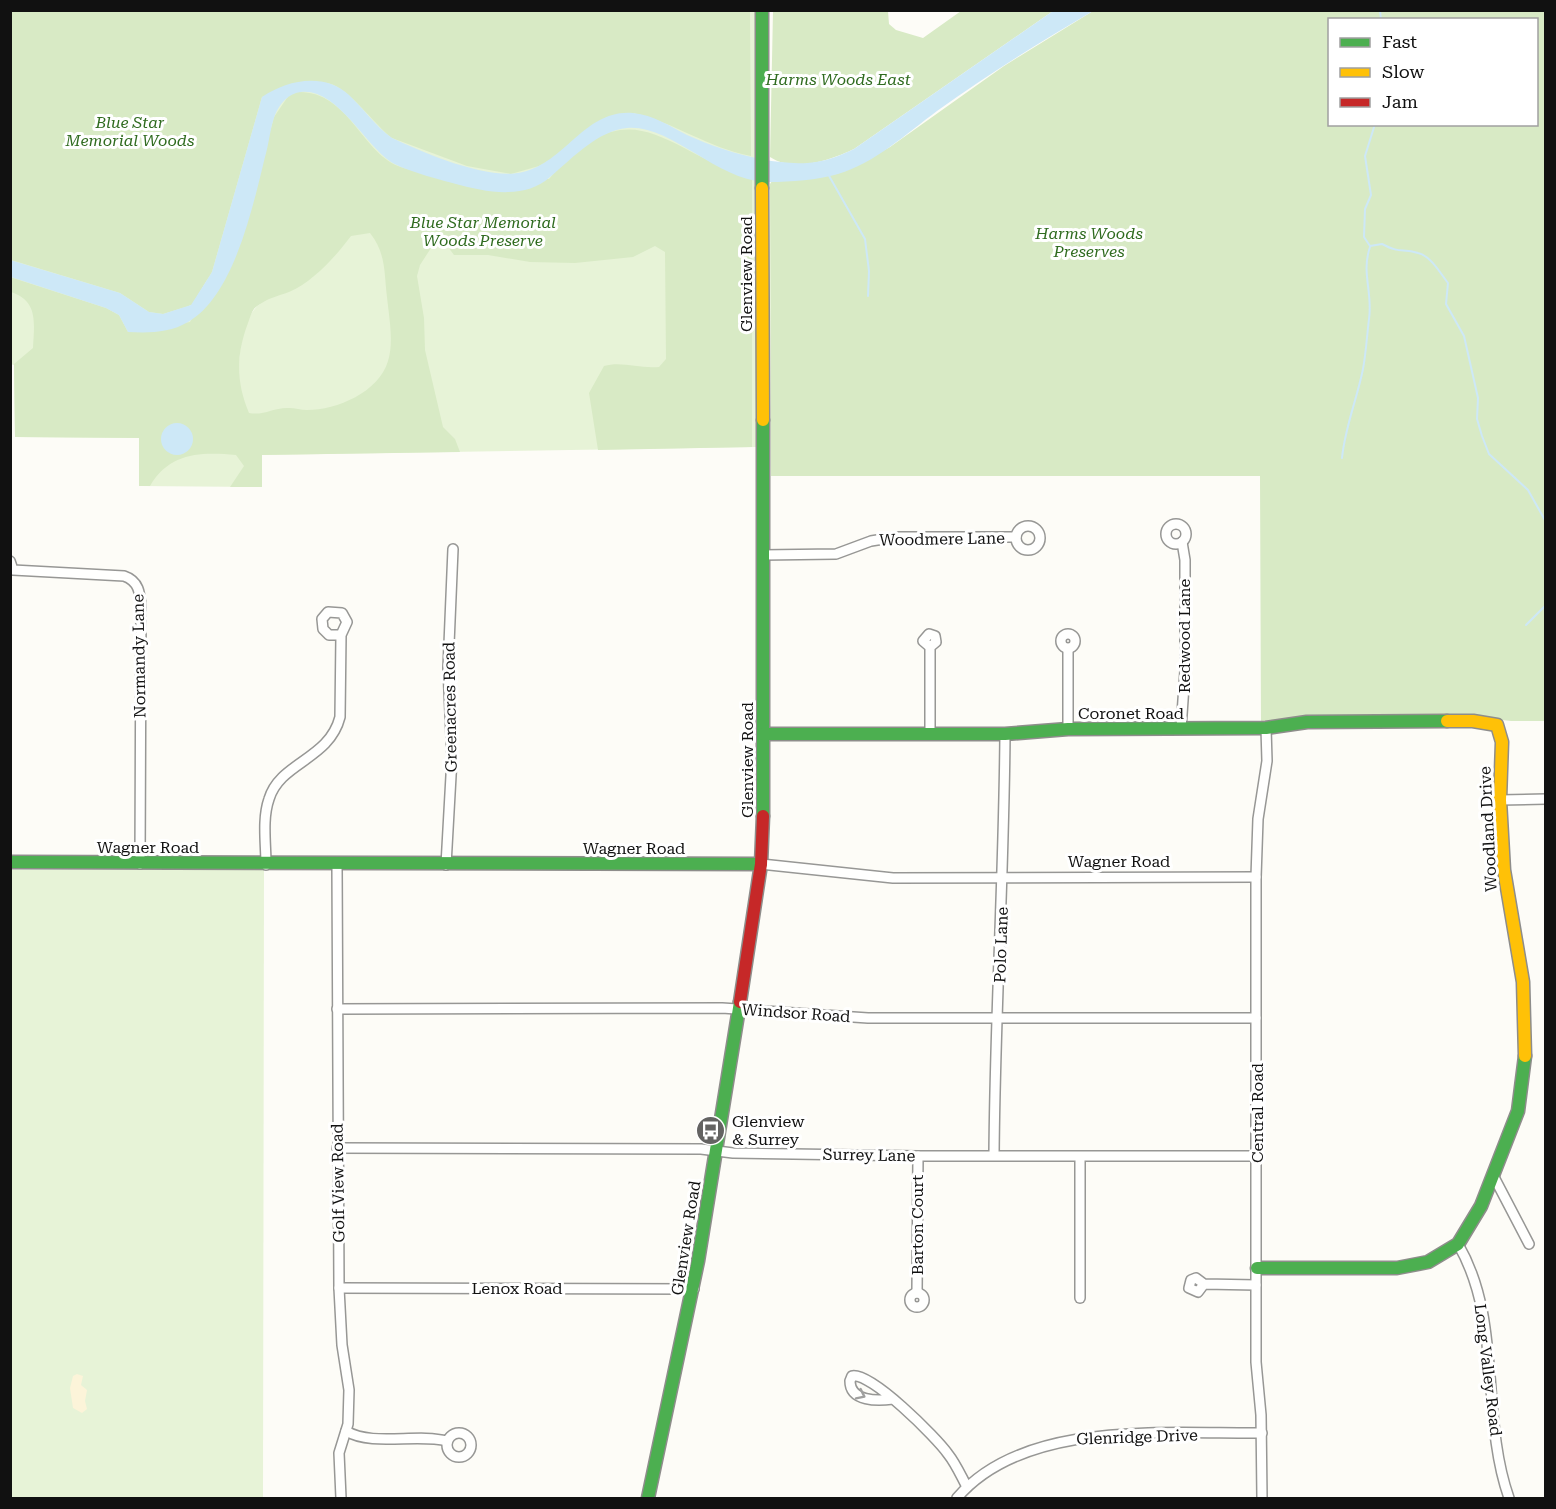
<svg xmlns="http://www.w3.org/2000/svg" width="1556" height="1509" font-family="'Roboto Serif',serif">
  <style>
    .green { fill: #e7f3d7; fill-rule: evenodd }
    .forest { fill: #d8eac5; fill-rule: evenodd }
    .sand { fill: #fcf4d9 }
    .water { fill: #cde8f7 }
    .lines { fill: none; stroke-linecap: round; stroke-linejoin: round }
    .stream { stroke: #cde8f7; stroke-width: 2 }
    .street-casing { stroke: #979795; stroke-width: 12 }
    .fast-casing { stroke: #8e8d8b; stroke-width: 15 }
    .slow-casing { stroke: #8e8d8b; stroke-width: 15 }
    .jam-casing { stroke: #8e8d8b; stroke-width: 15 }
    .street { stroke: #fffffe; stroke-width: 9 }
    .fast { stroke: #4caf50; stroke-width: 12 }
    .slow { stroke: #ffc107; stroke-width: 12 }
    .jam { stroke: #c62828; stroke-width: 12 }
    .oneway { stroke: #a0a09f }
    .labels { text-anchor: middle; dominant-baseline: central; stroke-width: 6; stroke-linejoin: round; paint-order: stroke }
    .park-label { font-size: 16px; font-style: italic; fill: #2f6b1f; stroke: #fff }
    .street-label { font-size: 16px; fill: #111; stroke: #fff }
    .poi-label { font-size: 16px; fill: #111; stroke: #fff; text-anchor: start }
  </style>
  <rect width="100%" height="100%" fill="#fdfcf7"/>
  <g class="green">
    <path d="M10 11H755L757 447 262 455V487L139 486V438L15 437 14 365 10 364ZM137 247 260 304C245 314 240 345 239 363Z"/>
    <polygon points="11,870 264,870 263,1498 11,1498"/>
  </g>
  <g class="forest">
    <path d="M11 11H750L751 156C708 148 674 122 633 113L539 166 511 174 467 166 392 138C375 126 346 83 325 83 305 84 282 93 262 97L212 272 192 305 163 314 149 312 120 293 11 260Z"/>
    <path d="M773 11H888L889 24 896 30 923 38 961 11H1053L854 149C831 160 794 173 770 157Z"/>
    <path d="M1093 11H1545V721H1511L1475 717 1261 724 1260 476H771L770 184 772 181 836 174 849 169 890 147 1004 66ZM1330 20H1536V124H1330Z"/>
    <path d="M298 92C348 91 361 151 398 166 438 181 505 177 549 179 632 84 663 150 752 179V447L598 450 589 393 604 366C622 361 640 369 659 367L666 359 665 252 655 246 633 257 575 263 530 262 488 255H454L442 239 431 248 420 265 417 276 424 318 425 350 443 427 455 439 460 452 262 455V487H230L244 466 236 455C201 452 170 452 150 486H139V438L15 437 14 364 33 348C34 324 39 301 11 292L10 277 106 308 119 315 128 332 190 322 245 224 274 117 289 95ZM370 233C386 253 384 272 387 297 389 317 394 342 388 361 379 392 337 410 307 410 301 410 295 408 289 408 274 407 264 416 249 413 236 382 236 355 248 323 250 318 252 310 256 307 267 298 278 296 289 292 313 282 336 256 351 236Z"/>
  </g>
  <polygon class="sand" points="77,1374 83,1376 81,1385 87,1390 85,1401 87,1409 82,1413 73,1408 70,1388 73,1376"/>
  <g class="water">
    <path d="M1053 11H1093C1040 42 987 75 937 111 906 134 875 163 838 174 818 180 790 182 770 182 720 184 672 124 627 128 613 129 599 137 588 145 574 155 563 166 550 177 525 200 485 192 456 184 438 179 406 171 391 162 364 144 337 88 301 92 289 93 279 104 275 115 270 128 269 144 265 157 253 206 234 296 188 322 170 333 149 333 128 332L119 315 106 308 11 277 10 260 120 293 149 312 163 314 191 305 212 272 262 97C287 80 324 72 349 95 364 109 375 126 392 138 424 153 489 181 523 172 566 162 585 109 633 113 654 115 669 126 687 135 722 151 777 168 816 162 830 160 841 155 854 149Z"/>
    <circle cx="177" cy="439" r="16"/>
  </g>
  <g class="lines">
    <g class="stream">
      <polyline points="1380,10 1381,20"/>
      <path d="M1375 124 1365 156 1371 195 1365 209 1364 237 1370 246 1382 244C1401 254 1401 248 1418 253 1431 256 1440 273 1448 283L1446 304 1464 336 1478 398 1477 419 1482 436 1489 454 1528 490 1546 522"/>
      <polyline points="828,174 865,239 869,271 868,296"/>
      <path d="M1342 458C1345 427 1357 399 1363 369 1366 353 1367 335 1369 319 1373 293 1361 273 1370 247"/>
      <polyline points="1526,625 1546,605"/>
    </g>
    <defs>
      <g id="street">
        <circle cx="1176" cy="534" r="10"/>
        <circle cx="1028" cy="538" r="12"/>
        <polyline points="763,555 836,554 871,541 896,537 1016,537"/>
        <path d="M10 561 13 570 124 576C139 581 140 593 141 607L140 864"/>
        <circle cx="1068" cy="641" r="7"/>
        <polyline points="1068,649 1068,729"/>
        <polyline points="1181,729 1185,671 1185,560 1182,542"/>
        <polyline points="930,733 930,647 936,642 935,636 929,634 923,641 930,647"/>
        <polyline points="1500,800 1546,799"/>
        <polyline points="761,864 893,878 1256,877"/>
        <path d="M266 865C266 844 262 819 269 799 280 762 329 760 340 717L341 635 347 622 342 613 328 612 322 619 323 629 329 635H341"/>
        <polyline points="337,865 339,1288 342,1345 349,1390 348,1424 339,1453 341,1498"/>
        <polyline points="446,865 452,758 448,668 453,549"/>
        <polyline points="337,1009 722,1008 868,1018 1256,1018"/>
        <polyline points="337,1148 701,1149 733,1153 918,1156 1257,1156"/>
        <path d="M994 1155C995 1015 1004 875 1005 734"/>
        <polyline points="1080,1157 1080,1298"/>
        <polyline points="1494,1177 1529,1244"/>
        <path d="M1458 1244C1503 1321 1480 1416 1509 1498"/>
        <polyline points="1204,1284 1198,1292 1189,1288 1191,1280 1196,1278 1204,1284 1256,1285"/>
        <polyline points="339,1288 694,1289"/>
        <polyline points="917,1293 918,1156"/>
        <circle cx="917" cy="1300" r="7"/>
        <path d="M893 1399C878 1401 850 1402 850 1381L852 1376C870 1371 937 1438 948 1454 956 1464 961 1476 967 1487"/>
        <path d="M346 1431C373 1447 416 1433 447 1441"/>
        <circle cx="459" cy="1445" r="12"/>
        <path d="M957 1498C1024 1419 1168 1434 1262 1433"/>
        <polyline points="1262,1498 1261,1415 1256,1362 1256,877 1258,819 1267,761 1266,728"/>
      </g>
      <g id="fast">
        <polyline points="762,10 762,188"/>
        <polyline points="763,420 763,816"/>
        <polyline points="763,734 1005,734 1068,729 1266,728 1307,722 1447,721"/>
        <polyline points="10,862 761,864"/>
        <polyline points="1257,1268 1397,1268 1428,1262 1458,1244 1481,1206 1518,1111 1525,1056"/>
        <polyline points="648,1498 698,1261 740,1002"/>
      </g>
      <g id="slow">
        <polyline points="762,188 763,420"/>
        <polyline points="1447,721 1473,721 1497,725 1502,742 1500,800 1504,870 1523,982 1525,1056"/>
      </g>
      <polyline id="jam" points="740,1002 761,864 763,816"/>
    </defs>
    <use href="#street" class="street-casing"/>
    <use href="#fast" class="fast-casing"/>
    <use href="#slow" class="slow-casing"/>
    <use href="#jam" class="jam-casing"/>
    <use href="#street" class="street"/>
    <use href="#fast" class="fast"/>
    <use href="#slow" class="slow"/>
    <use href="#jam" class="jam"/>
  </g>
  <defs><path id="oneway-chevron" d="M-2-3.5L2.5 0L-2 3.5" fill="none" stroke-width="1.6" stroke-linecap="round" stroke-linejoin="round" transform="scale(1.5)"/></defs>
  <use class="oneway" href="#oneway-chevron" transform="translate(861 1395) rotate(26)"/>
  <defs>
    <symbol id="bus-disc" viewBox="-11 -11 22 22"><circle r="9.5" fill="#646362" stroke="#fff"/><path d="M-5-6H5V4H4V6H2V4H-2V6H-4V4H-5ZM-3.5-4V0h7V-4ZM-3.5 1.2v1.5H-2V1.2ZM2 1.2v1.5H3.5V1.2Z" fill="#fff"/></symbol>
  </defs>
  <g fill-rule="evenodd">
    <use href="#bus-disc" x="694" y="1114" width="33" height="33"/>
  </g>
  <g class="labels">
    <g class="park-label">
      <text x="838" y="79">Harms Woods East</text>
      <text x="130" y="122">Blue Star<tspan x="130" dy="18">Memorial Woods</tspan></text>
      <text x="483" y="222">Blue Star Memorial<tspan x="483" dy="18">Woods Preserve</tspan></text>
      <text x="1089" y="233">Harms Woods<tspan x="1089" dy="18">Preserves</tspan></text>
    </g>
    <g class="street-label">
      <text transform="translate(746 274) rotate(-90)">Glenview Road</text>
      <text transform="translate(942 539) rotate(-1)">Woodmere Lane</text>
      <text transform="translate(1184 636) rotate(-90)">Redwood Lane</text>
      <text transform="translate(139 656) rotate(-91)">Normandy Lane</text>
      <text transform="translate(450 707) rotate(-91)">Greenacres Road</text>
      <text x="1131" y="713">Coronet Road</text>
      <text transform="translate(747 760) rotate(-90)">Glenview Road</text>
      <text transform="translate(1488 829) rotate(-93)">Woodland Drive</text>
      <text x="148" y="847">Wagner Road</text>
      <text x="634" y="848">Wagner Road</text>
      <text x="1119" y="861">Wagner Road</text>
      <text transform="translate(1001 945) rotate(-88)">Polo Lane</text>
      <text transform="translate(796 1013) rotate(4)">Windsor Road</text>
      <text transform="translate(1257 1113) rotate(-90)">Central Road</text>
      <text transform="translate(869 1155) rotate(1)">Surrey Lane</text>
      <text transform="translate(338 1183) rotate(-91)">Golf View Road</text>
      <text transform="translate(917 1225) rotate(-90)">Barton Court</text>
      <text transform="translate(686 1238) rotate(-81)">Glenview Road</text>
      <text x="517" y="1288">Lenox Road</text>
      <text transform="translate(1488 1370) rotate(83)">Long Valley Road</text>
      <text transform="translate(1137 1437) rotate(-2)">Glenridge Drive</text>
    </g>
    <g class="poi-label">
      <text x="732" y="1121">Glenview<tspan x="732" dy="18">&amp; Surrey</tspan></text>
    </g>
  </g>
  <rect width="1556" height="1509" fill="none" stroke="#111111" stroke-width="24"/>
  <rect x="1328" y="18" width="210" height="108" fill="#ffffff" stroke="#a0a0a0" stroke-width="1.5"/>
  <rect x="1340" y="38" width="30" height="9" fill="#4caf50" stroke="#a0a0a0" stroke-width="1.5"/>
  <text x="1382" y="48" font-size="18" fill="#111111">Fast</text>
  <rect x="1340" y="68" width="30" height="9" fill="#ffc107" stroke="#a0a0a0" stroke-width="1.5"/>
  <text x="1382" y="78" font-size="18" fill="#111111">Slow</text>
  <rect x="1340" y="98" width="30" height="9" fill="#c62828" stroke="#a0a0a0" stroke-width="1.5"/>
  <text x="1382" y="108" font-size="18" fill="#111111">Jam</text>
</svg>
